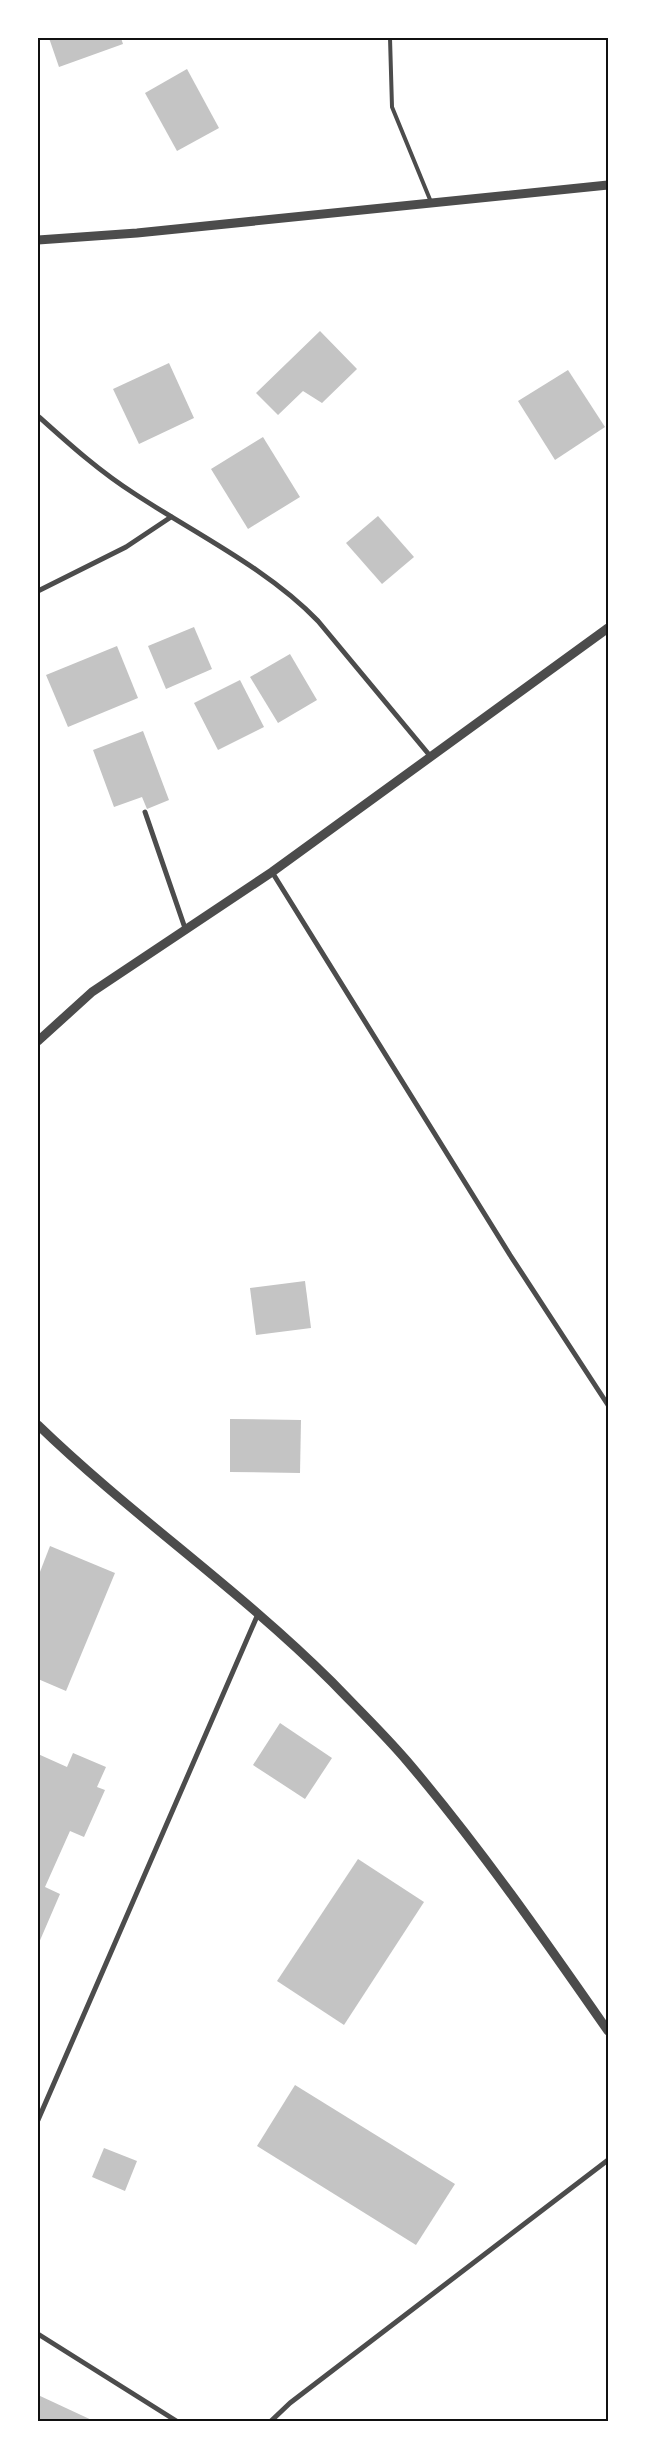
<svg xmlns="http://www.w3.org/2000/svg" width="646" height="2459" font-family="Helvetica,sans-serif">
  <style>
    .building { fill: #c4c4c4 }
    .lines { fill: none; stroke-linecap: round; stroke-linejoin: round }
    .service { stroke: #4c4c4c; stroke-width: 4 }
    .minor { stroke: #4c4c4c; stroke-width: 5 }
    .tertiary { stroke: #4c4c4c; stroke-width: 9 }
    .neatline { fill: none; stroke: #111; stroke-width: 2 }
  </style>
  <rect width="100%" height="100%" fill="#fff"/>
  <g class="building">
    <polygon points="49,38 121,38 123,44 59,67"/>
    <polygon points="187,69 219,128 177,151 145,93"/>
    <polygon points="320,331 357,369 322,403 303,391 278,415 256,393"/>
    <polygon points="169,363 194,418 139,444 113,389"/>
    <polygon points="568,370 605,427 555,460 518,401"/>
    <polygon points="263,437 300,497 248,529 211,469"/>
    <polygon points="378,516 414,557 382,584 346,543"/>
    <polygon points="194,627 212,669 166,689 148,646"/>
    <polygon points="117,646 138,698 68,727 46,675"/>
    <polygon points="290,654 317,700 278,723 250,677"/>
    <polygon points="240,680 264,727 218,750 194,703"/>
    <polygon points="143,731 169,800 147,809 142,797 114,807 93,750"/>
    <polygon points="305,1281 311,1328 256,1335 250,1288"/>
    <polygon points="230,1419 301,1420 300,1473 230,1472"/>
    <polygon points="50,1546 115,1573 66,1691 38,1679 38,1577"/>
    <polygon points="280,1723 332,1758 305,1799 253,1765"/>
    <polygon points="73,1753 106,1767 97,1787 105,1790 84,1837 70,1831 45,1887 60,1894 38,1945 38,1754 67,1767"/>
    <polygon points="358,1859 424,1902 344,2025 277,1981"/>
    <polygon points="295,2085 455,2184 416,2245 257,2146"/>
    <polygon points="104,2148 137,2161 125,2191 92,2177"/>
    <polygon points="38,2395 96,2422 38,2422"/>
  </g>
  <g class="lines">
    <polyline class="service" points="390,38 392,107 431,202"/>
    <g class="minor">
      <path d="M38 416C68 443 100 472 135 494 196 534 268 569 318 621L431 757"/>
      <polyline points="38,591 126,547 171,517"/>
      <polyline points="145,812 186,931"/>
      <polyline points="272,872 510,1255 608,1405"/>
      <polyline points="38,2120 258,1614"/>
      <polyline points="38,2334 178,2422"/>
      <polyline points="270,2422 290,2403 608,2160"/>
    </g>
    <g class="tertiary">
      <polyline points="38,240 137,233 608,185"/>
      <polyline points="38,1041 92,992 272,872 608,628"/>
      <path d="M38 1425C131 1515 240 1590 332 1682 357 1708 384 1734 407 1761 480 1847 544 1939 608 2031"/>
    </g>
  </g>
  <rect width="646" height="2459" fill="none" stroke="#ffffff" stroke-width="78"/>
  <rect x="39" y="39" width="568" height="2381" class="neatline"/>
</svg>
